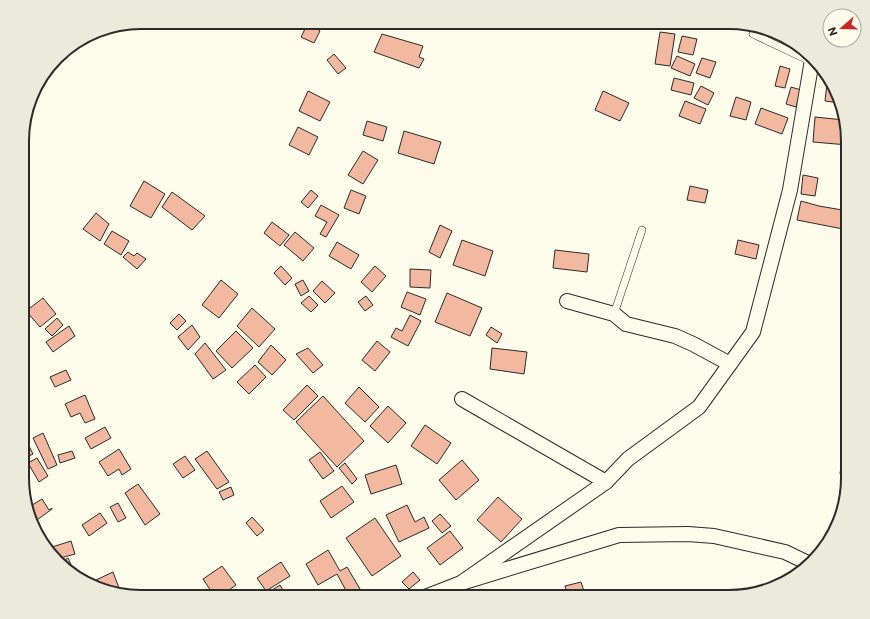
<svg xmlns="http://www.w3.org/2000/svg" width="870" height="619" font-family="Commissioner,sans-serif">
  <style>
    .building { fill: #f2b8a0; stroke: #2b2b2b }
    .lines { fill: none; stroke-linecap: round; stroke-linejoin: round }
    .service-casing { stroke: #2b2b2b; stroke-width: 8 }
    .minor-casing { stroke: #2b2b2b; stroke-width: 16 }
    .service { stroke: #fdfbea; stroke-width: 7 }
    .minor { stroke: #fdfbea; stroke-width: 14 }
    .rim { fill: none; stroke: #2b2b2b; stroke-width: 2 }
  </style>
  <rect width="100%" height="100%" fill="#fdfbea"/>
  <g class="building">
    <polygon points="308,23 320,31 314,43 301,37"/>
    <polygon points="660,32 675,34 670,66 655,64"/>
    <polygon points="382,34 423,46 419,57 424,59 419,68 374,52"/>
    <polygon points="682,36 697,39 693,55 678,52"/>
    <polygon points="334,54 346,68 338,74 327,60"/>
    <polygon points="677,56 695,64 690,76 671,68"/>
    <polygon points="702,58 716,62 710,78 696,73"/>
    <polygon points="780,66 790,69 785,88 775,86"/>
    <polygon points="674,78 694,83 691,95 671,90"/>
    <polygon points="827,83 831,83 836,88 840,103 825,101"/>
    <polygon points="701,86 714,93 708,105 694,98"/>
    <polygon points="791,87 801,90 796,107 786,104"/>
    <polygon points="308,91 330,102 320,121 299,111"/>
    <polygon points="603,91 629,103 620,121 595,110"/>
    <polygon points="736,97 751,102 746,120 730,116"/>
    <polygon points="685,101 706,109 700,124 679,116"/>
    <polygon points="761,108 788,118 782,134 755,124"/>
    <polygon points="815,117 844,120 848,134 848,145 813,142"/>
    <polygon points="367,121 387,127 383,141 363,135"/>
    <polygon points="298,127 318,137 309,155 289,145"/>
    <polygon points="404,131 441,142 434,164 398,153"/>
    <polygon points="363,151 378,160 363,184 348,175"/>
    <polygon points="803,175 818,178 815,196 801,194"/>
    <polygon points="144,181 165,194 151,218 130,206"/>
    <polygon points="690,186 708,190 705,203 687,200"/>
    <polygon points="311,190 318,196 308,208 301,202"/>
    <polygon points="351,190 366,196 359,214 344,208"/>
    <polygon points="172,192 205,216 192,230 162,207"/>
    <polygon points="801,201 819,206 848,211 848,230 797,220"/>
    <polygon points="321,205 339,215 326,237 320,234 327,222 315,216"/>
    <polygon points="96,213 109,224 100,241 83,229"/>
    <polygon points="272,222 289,235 280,246 264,233"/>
    <polygon points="440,225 452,231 440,258 429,252"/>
    <polygon points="112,231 129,241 121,255 104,244"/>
    <polygon points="295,232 314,248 303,261 284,245"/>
    <polygon points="462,240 493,251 485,276 453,265"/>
    <polygon points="738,240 759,245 756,259 735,254"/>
    <polygon points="337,242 359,255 351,269 329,256"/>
    <polygon points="555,250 589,254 587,272 553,268"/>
    <polygon points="128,252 134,256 137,253 146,259 137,269 123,257"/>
    <polygon points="281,266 292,278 285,285 274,273"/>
    <polygon points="375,266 386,276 372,292 361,282"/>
    <polygon points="410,269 431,270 430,288 410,287"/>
    <polygon points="221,280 238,294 219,318 202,305"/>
    <polygon points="303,280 309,291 301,296 295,284"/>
    <polygon points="322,281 335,293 325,303 313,291"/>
    <polygon points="407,292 426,299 420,315 401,307"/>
    <polygon points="447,293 482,308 470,336 435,322"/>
    <polygon points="309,296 318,305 311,312 301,303"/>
    <polygon points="366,296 373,305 365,311 358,302"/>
    <polygon points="43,298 56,314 40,327 26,311"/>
    <polygon points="252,308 275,329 259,347 237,326"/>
    <polygon points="179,314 186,321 177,330 170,323"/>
    <polygon points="410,315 421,321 408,346 391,337 396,328 402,331"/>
    <polygon points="57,318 63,325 52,336 45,329"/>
    <polygon points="192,325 200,337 188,350 178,337"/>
    <polygon points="69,326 75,336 53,352 46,342"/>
    <polygon points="491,327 502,334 497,343 486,335"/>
    <polygon points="236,331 253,348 232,368 216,351"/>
    <polygon points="377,341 390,352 375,371 362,360"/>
    <polygon points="205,343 226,370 213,379 195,354"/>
    <polygon points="271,345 286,360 272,375 258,362"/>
    <polygon points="308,348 323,365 313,373 296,354"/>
    <polygon points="492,348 527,352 524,374 490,369"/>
    <polygon points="255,365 266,377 249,394 237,382"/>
    <polygon points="66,370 71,380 55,387 50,377"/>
    <polygon points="307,385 318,396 294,420 283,410"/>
    <polygon points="359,387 379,407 365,422 345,403"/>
    <polygon points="85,395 95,419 85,423 80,413 71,417 65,404"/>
    <polygon points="323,396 364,441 337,467 296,422"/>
    <polygon points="388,406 406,423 388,443 370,426"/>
    <polygon points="425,425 451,443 437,464 411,446"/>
    <polygon points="105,427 111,438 91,449 85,438"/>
    <polygon points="43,433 57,465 48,469 33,438"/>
    <polygon points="845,434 848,434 848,475 840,474"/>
    <polygon points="24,436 33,454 25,458 23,453 23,437"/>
    <polygon points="119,449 131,469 122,475 119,469 108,476 99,462"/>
    <polygon points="72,451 75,458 60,463 58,455"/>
    <polygon points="207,451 229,482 217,489 195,459"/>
    <polygon points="320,452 334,471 323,479 309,460"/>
    <polygon points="185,456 195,470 183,478 173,464"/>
    <polygon points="37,458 48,476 39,482 28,463"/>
    <polygon points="462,460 479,480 456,500 439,480"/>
    <polygon points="345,463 357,479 352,484 339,468"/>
    <polygon points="396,465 402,484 371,494 365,475"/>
    <polygon points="138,484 160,514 145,525 125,493"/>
    <polygon points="342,486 354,502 331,518 320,501"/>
    <polygon points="231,487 234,495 223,500 219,492"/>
    <polygon points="498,497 522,519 501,542 477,520"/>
    <polygon points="42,499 49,510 52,508 52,509 37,520 29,507"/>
    <polygon points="118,503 126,518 118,522 110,507"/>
    <polygon points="407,505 415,522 424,517 429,528 399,542 386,515"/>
    <polygon points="100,513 107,523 89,536 82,525"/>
    <polygon points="440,514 451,526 442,533 432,521"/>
    <polygon points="252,517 264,530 257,536 246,523"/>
    <polygon points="375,518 401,556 372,576 346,538"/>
    <polygon points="450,531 463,548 440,565 427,548"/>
    <polygon points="71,541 75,554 57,559 55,557 52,547"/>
    <polygon points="328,550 340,571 347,567 360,589 349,596 337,574 318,585 306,564"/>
    <polygon points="68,558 76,576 68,572 62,565 61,562"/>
    <polygon points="281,562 290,576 266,591 257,578"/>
    <polygon points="222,566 236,585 219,597 215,597 203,579"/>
    <polygon points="113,572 119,588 112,592 101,589 96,580"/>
    <polygon points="413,572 420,580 409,589 402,582"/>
    <polygon points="581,582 586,597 568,597 565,586"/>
    <polygon points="280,585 287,597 265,597 264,595"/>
    <polygon points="467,590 470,597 451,597 451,596"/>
    <polygon points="340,591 343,597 329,597"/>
    <polygon points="522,594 554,595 555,597 523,597"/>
  </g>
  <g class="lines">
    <defs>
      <g id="service">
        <polyline points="753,34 812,62"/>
        <polyline points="614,314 642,230"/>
      </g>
      <g id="minor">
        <polyline points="567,301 614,314 626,324 675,336 693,344 730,364"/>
        <polyline points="462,399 606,482"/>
        <polyline points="461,583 606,482 628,459 699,407 753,332 790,190 812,60"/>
        <polyline points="425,597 461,583 619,535 688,534 714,536 785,552 808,563"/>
      </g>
    </defs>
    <use href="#service" class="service-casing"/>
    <use href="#minor" class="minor-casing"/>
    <use href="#service" class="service"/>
    <use href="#minor" class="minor"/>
  </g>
  <path d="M0 0H870V619H0ZM141 29H729A112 112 0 0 1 841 141V478A112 112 0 0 1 729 590H141A112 112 0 0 1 29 478V141A112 112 0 0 1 141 29Z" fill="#eceadb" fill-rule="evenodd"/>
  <path class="rim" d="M141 29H729A112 112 0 0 1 841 141V478A112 112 0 0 1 729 590H141A112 112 0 0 1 29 478V141A112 112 0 0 1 141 29Z"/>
  <g transform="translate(842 28) rotate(250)"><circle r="19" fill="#fdfbea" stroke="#a9a89e"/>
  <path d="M0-3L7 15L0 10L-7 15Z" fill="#c62828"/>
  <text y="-6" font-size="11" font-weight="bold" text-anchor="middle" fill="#2b2b2b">N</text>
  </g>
</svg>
